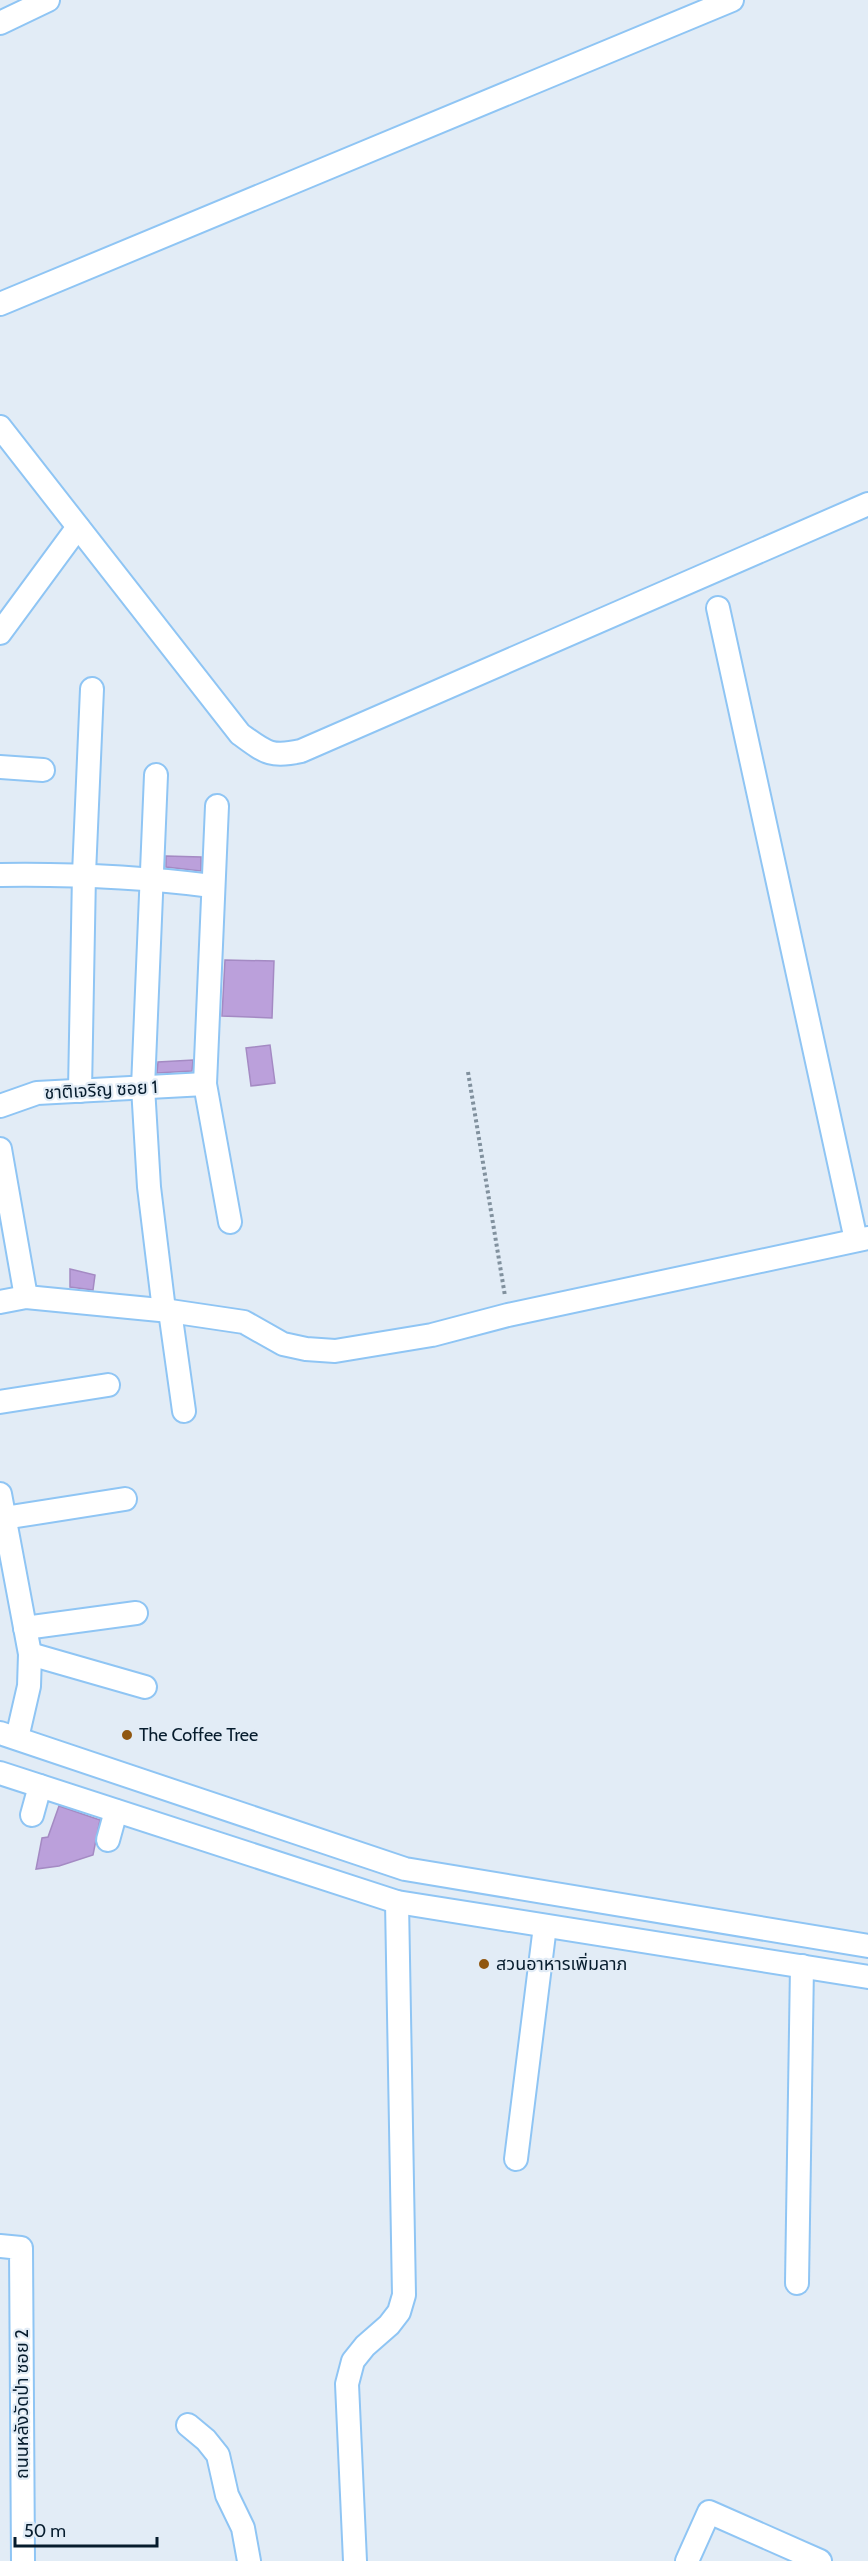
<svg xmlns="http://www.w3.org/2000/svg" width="868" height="2561" font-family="Cabin,'Noto Sans Thai',sans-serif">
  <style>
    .building { fill: #bba0db; stroke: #a48ac3; stroke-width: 1.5 }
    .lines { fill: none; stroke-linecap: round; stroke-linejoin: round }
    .minor-casing { stroke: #8fc5f4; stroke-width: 26 }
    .path { stroke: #81919e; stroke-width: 4; stroke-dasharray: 3 3; stroke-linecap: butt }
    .minor { stroke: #fff; stroke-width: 22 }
    .poi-dot { fill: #905710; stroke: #e2ecf6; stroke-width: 2 }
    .labels { text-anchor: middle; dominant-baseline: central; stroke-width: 4.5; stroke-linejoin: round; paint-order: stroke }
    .street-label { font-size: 18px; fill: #061c2d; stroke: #e2ecf6 }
    .poi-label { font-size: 18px; fill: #061c2d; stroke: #e2ecf6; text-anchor: start }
  </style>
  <rect width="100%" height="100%" fill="#e2ecf6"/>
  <g class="building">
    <polygon points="166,856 201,857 201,871 166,867"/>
    <polygon points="225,960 274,961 272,1018 222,1016"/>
    <polygon points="270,1045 275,1083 251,1086 246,1048"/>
    <polygon points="193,1060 192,1071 157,1073 158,1062"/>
    <polygon points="70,1269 95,1275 93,1290 70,1287"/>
    <polygon points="59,1806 100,1820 93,1855 59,1866 36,1869 42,1838 48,1837"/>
  </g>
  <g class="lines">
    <defs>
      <g id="minor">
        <polyline points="0,23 48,0"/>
        <polyline points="0,304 732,0"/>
        <path d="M0 427 240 734C265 752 270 758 301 751L868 504"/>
        <polyline points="718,608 856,1240"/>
        <polyline points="0,633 78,527"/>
        <polyline points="0,767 43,770"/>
        <polyline points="156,775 143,1087 149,1187 164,1310"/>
        <polyline points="217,806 205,1084 230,1222"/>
        <path d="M0 875C71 874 141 877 212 886"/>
        <polyline points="80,1091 84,874 92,689"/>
        <polyline points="0,1106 37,1093 205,1084"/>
        <polyline points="0,1149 26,1297"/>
        <polyline points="0,1302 26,1297 170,1311 244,1322 283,1344 306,1349 335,1351 432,1335 508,1315 868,1238"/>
        <polyline points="170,1311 184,1411"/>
        <polyline points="0,1402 108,1385"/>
        <polyline points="0,1494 30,1654 29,1686 17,1738"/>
        <polyline points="4,1518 125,1499"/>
        <polyline points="25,1628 136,1613"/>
        <polyline points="30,1654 145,1687"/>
        <polyline points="0,1733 405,1869 868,1946"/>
        <polyline points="0,1773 397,1902 868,1977"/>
        <polyline points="32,1815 40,1786"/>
        <polyline points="108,1840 116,1811"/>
        <polyline points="516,2159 545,1926"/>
        <polyline points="0,2246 21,2248 23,2561"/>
        <polyline points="797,2283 802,1966"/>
        <polyline points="188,2425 206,2440 218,2455 227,2495 243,2528 249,2561"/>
        <polyline points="355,2561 347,2384 353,2361 365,2346 389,2325 399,2312 404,2295 397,1902"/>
        <polyline points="687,2561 709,2512 820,2561"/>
      </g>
    </defs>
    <use href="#minor" class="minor-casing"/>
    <polyline class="path" points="468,1072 505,1296"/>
    <use href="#minor" class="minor"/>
  </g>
  <g class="poi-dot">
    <circle cx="127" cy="1735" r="6"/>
    <circle cx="484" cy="1964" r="6"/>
  </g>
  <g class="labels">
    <g class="street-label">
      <text transform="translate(101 1090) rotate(-3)">ชาติเจริญ ซอย 1</text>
      <text transform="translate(22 2404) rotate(-90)">ถนนหลังวัดป่า ซอย 2</text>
    </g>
    <g class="poi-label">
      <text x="139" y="1735">The Coffee Tree</text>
      <text x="496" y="1964">สวนอาหารเพิ่มลาภ</text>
    </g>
  </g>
  <path d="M15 2537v9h142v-9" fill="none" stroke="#061c2d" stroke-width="3"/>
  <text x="24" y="2537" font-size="18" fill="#061c2d" stroke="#e2ecf6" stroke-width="4.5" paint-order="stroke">50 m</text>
</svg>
